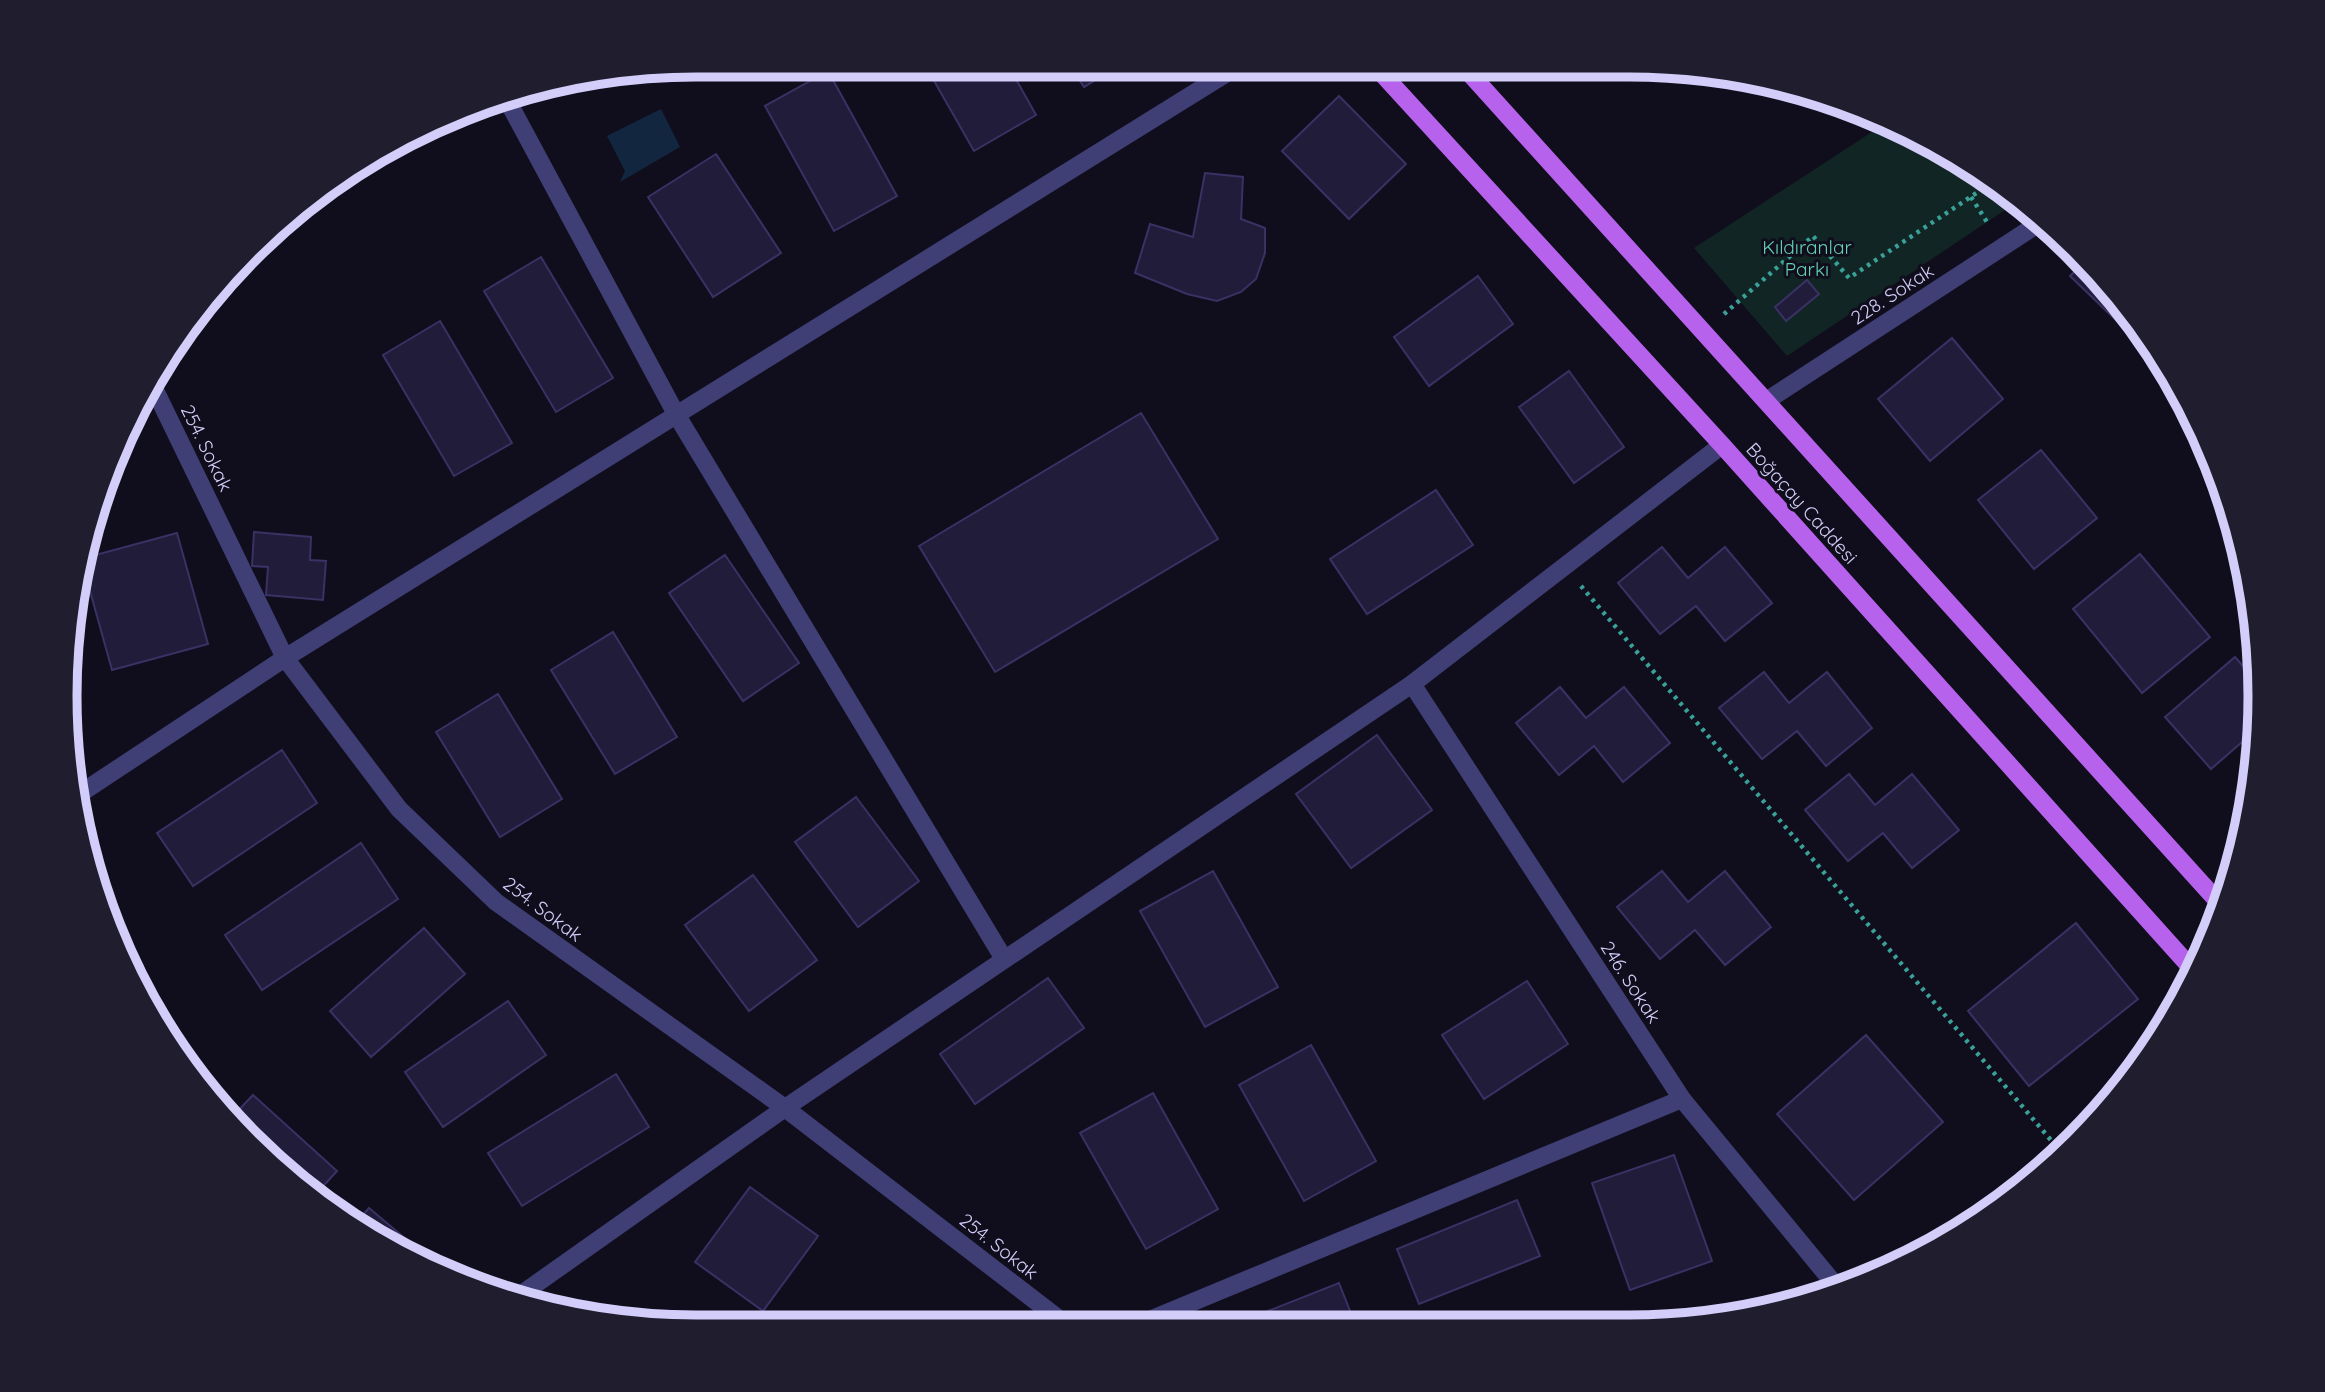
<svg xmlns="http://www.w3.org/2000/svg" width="2325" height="1392" font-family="Quicksand,sans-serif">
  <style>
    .green { fill: #112524 }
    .water { fill: #132640 }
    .building { fill: #211c3a; stroke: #3a3164; stroke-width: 2 }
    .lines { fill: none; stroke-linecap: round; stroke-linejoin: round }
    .path { stroke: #3aa199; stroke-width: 4.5; stroke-dasharray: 3.5 5; stroke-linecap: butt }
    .minor { stroke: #3f3e75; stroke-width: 18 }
    .major { stroke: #b662ec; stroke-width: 18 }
    .labels { text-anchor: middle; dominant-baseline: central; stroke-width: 6; stroke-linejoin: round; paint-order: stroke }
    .park-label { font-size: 19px; fill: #64d0b2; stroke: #100e1c }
    .street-label { font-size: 19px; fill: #d2cef9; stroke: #100e1c }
    .rim { fill: none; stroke: #d2cef9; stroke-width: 9 }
  </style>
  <rect width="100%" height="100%" fill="#100e1c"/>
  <polygon class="green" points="1884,124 1980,171 2017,202 1787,356 1694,248"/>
  <polygon class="water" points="661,109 680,147 620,182 625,171 607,136"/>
  <g class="building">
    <polygon points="925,65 1008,65 1036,115 974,151"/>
    <polygon points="1070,65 1119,65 1084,87"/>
    <polygon points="828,71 897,196 834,231 765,106"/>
    <polygon points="1339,96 1406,164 1349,219 1282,151"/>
    <polygon points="716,154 781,253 713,297 648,197"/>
    <polygon points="1205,173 1243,177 1241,219 1265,228 1265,253 1256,279 1241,292 1217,301 1187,294 1135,273 1150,224 1193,237"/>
    <polygon points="541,257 613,378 556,412 484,291"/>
    <polygon points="2085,261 2130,317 2122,326 2070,276"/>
    <polygon points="1478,276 1513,324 1429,386 1394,337"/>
    <polygon points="1807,280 1819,294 1786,321 1775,307"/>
    <polygon points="440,321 512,443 454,476 383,355"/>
    <polygon points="1952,338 2003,399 1930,461 1878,399"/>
    <polygon points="1569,371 1624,447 1574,483 1519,407"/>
    <polygon points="1141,413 1218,539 995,672 919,546"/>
    <polygon points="2041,450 2097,518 2034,569 1978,500"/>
    <polygon points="1436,490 1473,545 1367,614 1330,559"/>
    <polygon points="254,532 311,537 310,560 326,561 323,600 266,595 268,567 252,566"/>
    <polygon points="177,533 208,644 112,670 85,573 88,557"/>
    <polygon points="1662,547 1688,578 1725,547 1772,603 1725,641 1696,606 1660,634 1618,583"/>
    <polygon points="2140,554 2210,637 2142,693 2073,609"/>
    <polygon points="725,555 799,663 743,701 669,593"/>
    <polygon points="613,632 677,737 615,774 551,670"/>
    <polygon points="2235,657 2259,684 2260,696 2257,729 2211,769 2165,717"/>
    <polygon points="1764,672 1789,703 1827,672 1872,728 1826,766 1797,731 1762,759 1719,708"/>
    <polygon points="1560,687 1586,718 1624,687 1670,743 1623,782 1594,746 1559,775 1516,723"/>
    <polygon points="498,694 562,799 500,837 436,732"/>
    <polygon points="1377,735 1432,810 1351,868 1296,794"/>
    <polygon points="282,750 317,803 193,886 157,833"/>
    <polygon points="1849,774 1875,805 1912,774 1959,830 1912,868 1883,833 1848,861 1805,810"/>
    <polygon points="856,797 919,881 858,927 795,842"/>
    <polygon points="361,843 398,899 262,990 225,935"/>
    <polygon points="1213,871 1278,987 1205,1027 1140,911"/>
    <polygon points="1662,871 1688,902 1725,871 1771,927 1725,965 1695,930 1660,959 1617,907"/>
    <polygon points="753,875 817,960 749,1011 685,925"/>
    <polygon points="2076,923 2138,999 2029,1086 1968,1011"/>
    <polygon points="424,928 465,974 371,1057 330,1011"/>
    <polygon points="1048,978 1084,1028 975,1104 940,1054"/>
    <polygon points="1527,981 1568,1044 1484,1099 1442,1035"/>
    <polygon points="508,1001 546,1055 443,1127 405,1072"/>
    <polygon points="1866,1035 1943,1122 1854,1200 1777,1114"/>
    <polygon points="1311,1045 1376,1161 1304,1201 1239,1085"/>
    <polygon points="616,1074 649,1127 522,1206 488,1153"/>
    <polygon points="1153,1093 1218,1209 1146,1249 1080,1133"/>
    <polygon points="253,1095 337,1171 316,1194 233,1116"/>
    <polygon points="1674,1155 1712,1261 1630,1290 1592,1183"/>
    <polygon points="750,1187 818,1236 763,1311 695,1262"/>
    <polygon points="1517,1200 1540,1256 1419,1304 1397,1249"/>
    <polygon points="369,1208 438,1266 354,1225"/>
    <polygon points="1339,1283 1356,1326 1230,1326"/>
  </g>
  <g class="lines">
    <g class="path">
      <polyline points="1971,197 1987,222"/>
      <polyline points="1724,314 1813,236 1849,278 1993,182"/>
      <polyline points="1581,586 2061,1152"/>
    </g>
    <g class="minor">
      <polyline points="505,96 676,414 1004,959"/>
      <polyline points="152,384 285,658 399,809 496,902 785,1108 1068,1326"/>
      <polyline points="1766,401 2041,222"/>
      <polyline points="1412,684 1682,1099 1837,1287"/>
      <polyline points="81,793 285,658 1238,66"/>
      <polyline points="516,1298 785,1108 1412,684 1722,445"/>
      <polyline points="1135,1326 1682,1099"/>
    </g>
    <g class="major">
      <polyline points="1375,66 1722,445 2194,971"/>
      <polyline points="1463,66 2222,906"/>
    </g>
  </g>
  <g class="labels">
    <g class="park-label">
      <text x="1807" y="247">Kıldıranlar<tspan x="1807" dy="22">Parkı</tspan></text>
    </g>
    <g class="street-label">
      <text transform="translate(1892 294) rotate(-33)">228. Sokak</text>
      <text transform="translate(207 448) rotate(64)">254. Sokak</text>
      <text transform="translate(1802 503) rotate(48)">Boğaçay Caddesi</text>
      <text transform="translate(543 909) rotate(37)">254. Sokak</text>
      <text transform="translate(1631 982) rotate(57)">246. Sokak</text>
      <text transform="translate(999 1246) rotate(38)">254. Sokak</text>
    </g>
  </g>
  <path d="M0 0H2325V1392H0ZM696 77H1629A619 619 0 0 1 2248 696V696A619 619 0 0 1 1629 1315H696A619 619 0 0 1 77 696V696A619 619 0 0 1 696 77Z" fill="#201d2e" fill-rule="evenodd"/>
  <path class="rim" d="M696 77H1629A619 619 0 0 1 2248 696V696A619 619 0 0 1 1629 1315H696A619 619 0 0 1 77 696V696A619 619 0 0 1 696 77Z"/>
</svg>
